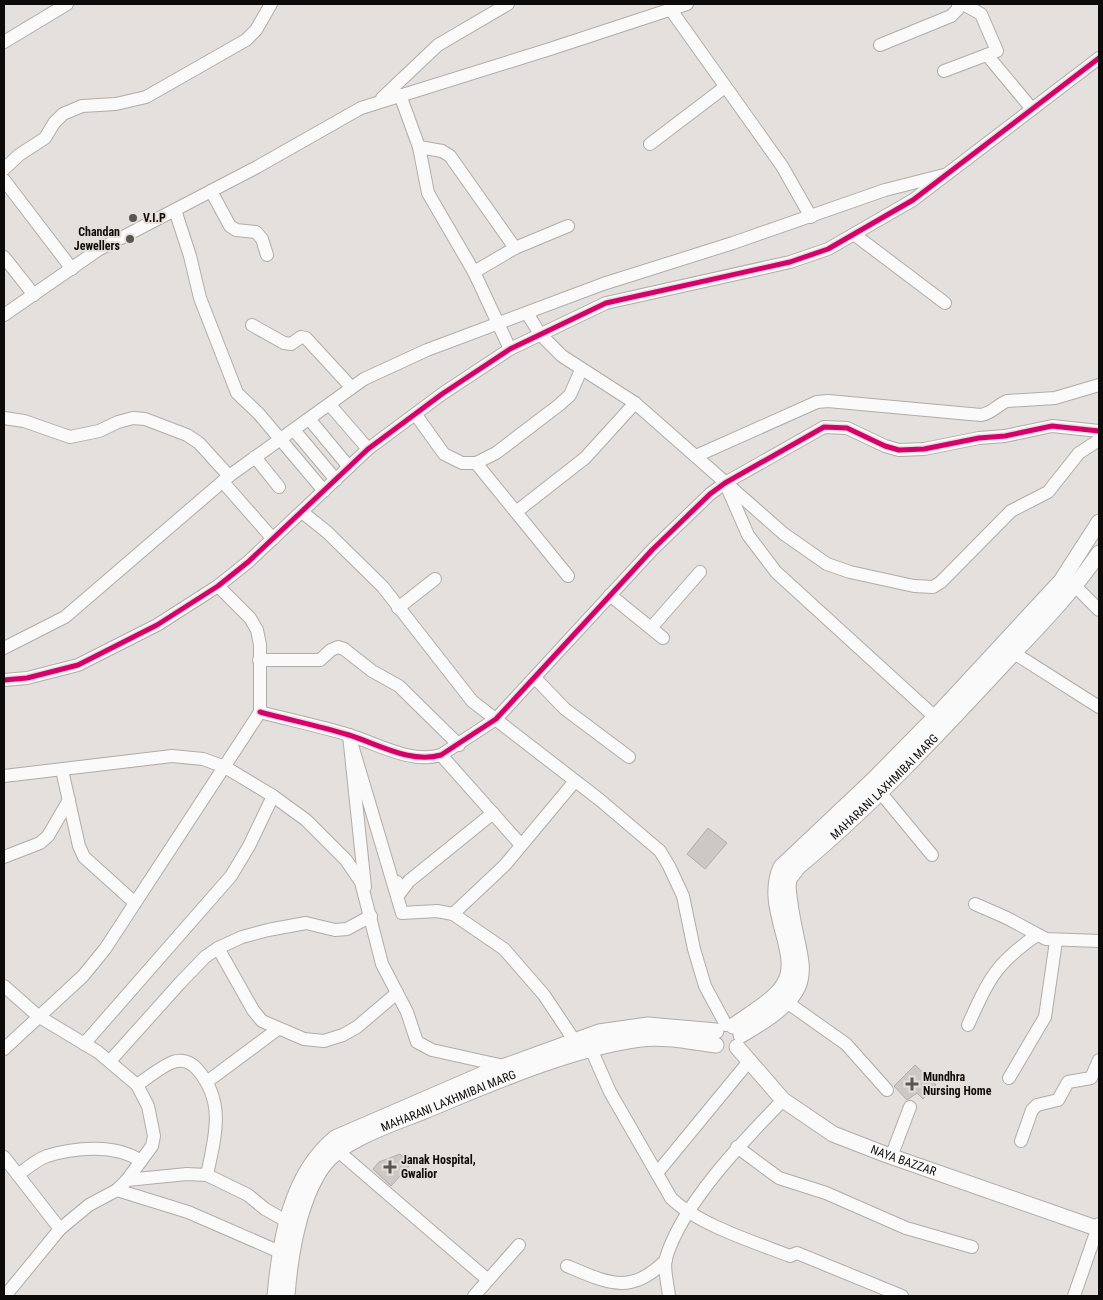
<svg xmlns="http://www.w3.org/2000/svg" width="1103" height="1300" font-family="'Roboto Condensed',sans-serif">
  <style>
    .building { fill: #cbc8c5; stroke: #afadaa }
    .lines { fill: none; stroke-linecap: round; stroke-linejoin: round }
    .minor-casing { stroke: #afacaa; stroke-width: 14 }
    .major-casing { stroke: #afacaa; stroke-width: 17 }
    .minor { stroke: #fbfafa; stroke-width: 12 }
    .major { stroke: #fbfafa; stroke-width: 15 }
    .cycleway-casing { stroke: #e7dfda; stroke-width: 8 }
    .cycleway { stroke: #d6006c; stroke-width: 5 }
    .poi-dot { fill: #585653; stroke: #e7dfda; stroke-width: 2 }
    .labels { text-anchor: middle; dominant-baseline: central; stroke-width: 4; stroke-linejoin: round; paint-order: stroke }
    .poi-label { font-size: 12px; font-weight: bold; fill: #0d0b09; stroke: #e7dfda; text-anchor: start }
    .street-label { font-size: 12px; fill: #0d0b09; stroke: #e7dfda }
  </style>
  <rect width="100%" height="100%" fill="#e4e0dd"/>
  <g class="building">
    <polygon points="708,828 727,843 705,869 687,854"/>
    <polygon points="915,1065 936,1085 923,1099 917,1093 907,1100 894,1086"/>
    <polygon points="400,1154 411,1164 391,1186 373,1169 379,1162"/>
  </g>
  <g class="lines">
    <defs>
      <g id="minor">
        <polyline points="671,10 782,166 811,217"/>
        <polyline points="4,42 67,4"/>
        <polyline points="880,45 951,16 958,9 958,4"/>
        <polyline points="987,55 1032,109"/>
        <polyline points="944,71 997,51 981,14 963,4"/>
        <polyline points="400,95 419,147 428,193 474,272 510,349"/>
        <polyline points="382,98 438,45 508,4"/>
        <polyline points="650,144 725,87"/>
        <polyline points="419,147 442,151 450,156 515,248"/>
        <polyline points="4,169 19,155 45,138 54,123 63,114 82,106 116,104 146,97 246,40 256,30 271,4"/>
        <polyline points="4,180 72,269"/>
        <polyline points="211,191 230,226 236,230 256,232 262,239 267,255"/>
        <polyline points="175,210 190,256 200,298 237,393 259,414 324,491"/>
        <polyline points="855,235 945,303"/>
        <polyline points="4,257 34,295"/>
        <polyline points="474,272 515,248 568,226"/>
        <polyline points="527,313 540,334 562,356 635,403 784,534 827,564 850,572 914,586 933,587 941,582 1011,511 1048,492 1079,453 1099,440"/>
        <polyline points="4,315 98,250 257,167 361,108 550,49 687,4"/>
        <polyline points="252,325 284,343 291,344 301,337 306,338 351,387"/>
        <polyline points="330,405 368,449"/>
        <polyline points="416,415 444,454 462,463 476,463 496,453 559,405 570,395 581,370"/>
        <polyline points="4,418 24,421 70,437 99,431 118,422 133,418 145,419 187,435 199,443 229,476"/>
        <polyline points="310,420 349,467"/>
        <polyline points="294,430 336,480"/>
        <path d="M696 456 817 402 828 401 981 415C993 413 997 405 1007 401L1055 398 1099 385"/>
        <polyline points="255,457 279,487"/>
        <polyline points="476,463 568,576"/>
        <polyline points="223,482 273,539"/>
        <polyline points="727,487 748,535 776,572 935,717"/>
        <polyline points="302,512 327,532 383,587 472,701 600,800 660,851 669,866 683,896 694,949 705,986 726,1025"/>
        <polyline points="516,512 585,458 635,403"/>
        <polyline points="1076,587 1099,610"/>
        <polyline points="610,595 663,638"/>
        <polyline points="398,608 435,579"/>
        <polyline points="651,628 700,572"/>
        <polyline points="4,648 65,617 229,476 364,379 427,350 603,284 733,243 885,190 944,175"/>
        <polyline points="1014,653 1099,707"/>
        <polyline points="259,660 320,660 331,650 338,647 344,649 372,671 399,686 459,745"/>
        <polyline points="535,678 565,709 629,757"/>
        <polyline points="4,680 27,678 78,665 157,625 218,586 248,562 368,449 442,394 510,349 606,303 790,262 828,249 913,200 1099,58"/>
        <path d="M260 712C290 720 320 726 349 735 378 744 411 764 441 755L496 719 652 550 710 494 725 483 824 427 847 428 885 446 899 450 924 449 979 438 1005 436 1052 426 1099 431"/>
        <polyline points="441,755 521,845"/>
        <polyline points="62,770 79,846 84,857 135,903"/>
        <polyline points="4,776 172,756 203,759 225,767 273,796 306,820 346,860 361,882 382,964 407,1012 417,1042 432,1050 504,1066"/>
        <polyline points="880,792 932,855"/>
        <polyline points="4,857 40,843 48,836 69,800"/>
        <polyline points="397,882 400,893 409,881 493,813"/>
        <polyline points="365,887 349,735 402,913 437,911 453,914 504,949 544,995 574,1040"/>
        <polyline points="975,904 1007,918 1046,939 1099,941"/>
        <polyline points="453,914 505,865 575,781"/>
        <polyline points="218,948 253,1010 262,1021 304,1039 324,1041 343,1035 357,1027 397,993"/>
        <polyline points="4,986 38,1016 98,1052 137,1085 148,1106 154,1136 152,1146 127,1180 117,1190 89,1205 60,1229 5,1296"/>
        <polyline points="788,1003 846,1044 887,1090"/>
        <path d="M968 1025C989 979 995 964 1037 935"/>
        <polyline points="84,1044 231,876 249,846 273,796"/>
        <polyline points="4,1049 83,976 105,949 260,712 260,645 257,630 250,618 218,586"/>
        <path d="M591 1049 610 1092 671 1198C697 1224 754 1242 790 1256L797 1253 902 1296"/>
        <polyline points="110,1061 180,983 205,957 218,948 242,937 268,930 306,923 335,930 347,929 371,916"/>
        <polyline points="1009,1078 1045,1017 1056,941"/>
        <polyline points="208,1081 278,1029"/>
        <path d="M137 1085C148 1078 160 1067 173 1062 182 1059 191 1062 197 1069 226 1102 215 1136 207 1175"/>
        <polyline points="1021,1141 1032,1110 1037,1105 1058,1100 1068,1082 1091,1078 1099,1060"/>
        <polyline points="737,1147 779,1178 826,1193 906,1228 972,1247"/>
        <polyline points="338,1151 488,1280"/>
        <polyline points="4,1157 60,1229"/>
        <polyline points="891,1157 910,1107"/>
        <polyline points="657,1173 750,1060"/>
        <path d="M18 1175C27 1168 36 1160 47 1156 76 1147 116 1144 141 1161"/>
        <polyline points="127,1180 187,1174 207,1175 248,1195 265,1209 295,1226"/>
        <polyline points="117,1190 188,1212 280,1252"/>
        <path d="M567 1266C608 1283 631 1296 666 1260"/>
        <polyline points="474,1296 519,1245"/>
        <path d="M669 1296C668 1285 663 1268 666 1258 682 1204 744 1140 783 1100"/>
        <polyline points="1074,1296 1099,1224"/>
      </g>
      <g id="major">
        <path d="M733 1026C748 1015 776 999 784 984 803 954 762 908 781 867L873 780 935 717 1061 581 1099 522"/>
        <path id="s1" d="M741 1035C832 983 795 970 788 887L789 879 798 867C870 807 934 739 998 670 1033 632 1070 596 1099 553"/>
        <path id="s2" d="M737 1047 783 1100 833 1134 887 1155 1099 1229"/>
        <path d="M275 1296C280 1241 290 1175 335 1138L483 1074 599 1032 648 1025 716 1031"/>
        <path id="s3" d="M287 1296C290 1255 299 1200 323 1166 342 1140 392 1124 422 1112 488 1085 570 1048 641 1039 665 1036 692 1042 716 1045"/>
      </g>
    </defs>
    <use href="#minor" class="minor-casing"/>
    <use href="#major" class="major-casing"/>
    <use href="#minor" class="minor"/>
    <use href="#major" class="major"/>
    <defs>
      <g id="cycleway">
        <polyline points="4,680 27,678 78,665 157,625 218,586 248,562 368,449 442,394 510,349 606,303 790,262 828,249 913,200 1099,58"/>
        <path d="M260 712C290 720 320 726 349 735 378 744 411 764 441 755L496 719 652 550 710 494 725 483 824 427 847 428 885 446 899 450 924 449 979 438 1005 436 1052 426 1099 431"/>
      </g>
    </defs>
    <use href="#cycleway" class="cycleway-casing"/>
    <use href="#cycleway" class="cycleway"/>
  </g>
  <g class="poi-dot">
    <circle cx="133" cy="218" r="5"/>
    <circle cx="130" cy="239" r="5"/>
    <path d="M909.5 1076.5h5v5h5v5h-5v5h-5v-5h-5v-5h5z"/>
    <path d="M387.5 1159.5h5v5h5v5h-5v5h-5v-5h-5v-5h5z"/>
  </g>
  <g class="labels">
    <g class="poi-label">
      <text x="143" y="218">V.I.P</text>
      <text x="120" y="232" text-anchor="end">Chandan<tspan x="120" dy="14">Jewellers</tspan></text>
      <text x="923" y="1077">Mundhra<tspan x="923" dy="14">Nursing Home</tspan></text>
      <text x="401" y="1160">Janak Hospital,<tspan x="401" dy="14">Gwalior</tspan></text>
    </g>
    <g class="street-label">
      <text stroke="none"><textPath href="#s1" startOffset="318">MAHARANI LAXHMIBAI MARG</textPath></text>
      <text stroke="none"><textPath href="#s3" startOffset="279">MAHARANI LAXHMIBAI MARG</textPath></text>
      <text stroke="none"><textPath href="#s2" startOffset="206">NAYA BAZZAR</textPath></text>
    </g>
  </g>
  <rect width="1103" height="1300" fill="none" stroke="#0d0b09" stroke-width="10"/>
</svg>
